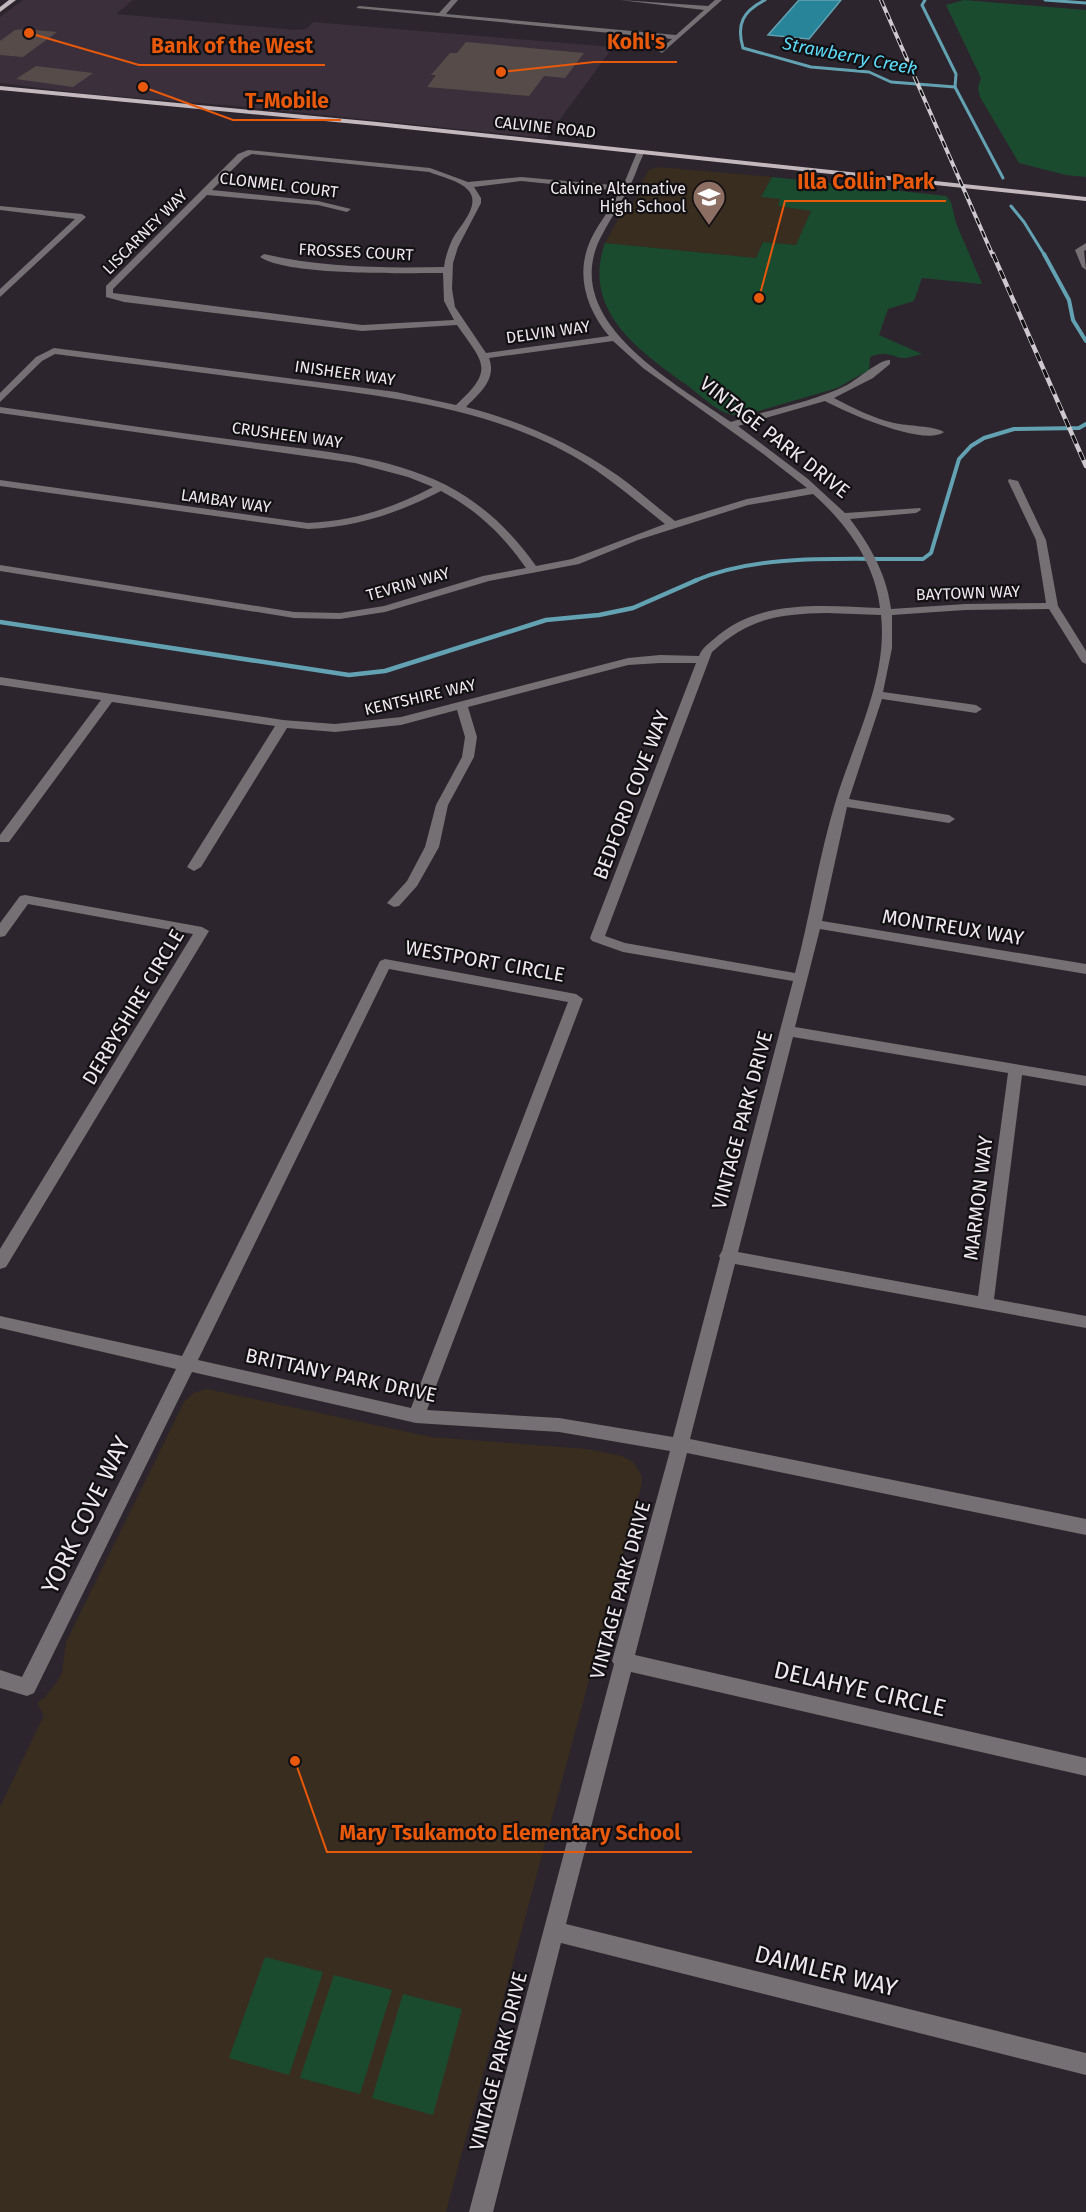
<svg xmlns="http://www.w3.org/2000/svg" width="1086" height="2212" font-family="'Fira Sans',sans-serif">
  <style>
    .built { fill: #3a2f3b }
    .education { fill: #392d1f }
    .green { fill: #1b4b2f }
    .water { fill: #288498; stroke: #63a2b2; stroke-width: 1.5 }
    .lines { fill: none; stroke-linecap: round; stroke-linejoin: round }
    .stream-far2 { stroke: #63a2b2; stroke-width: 3 }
    .stream-far1 { stroke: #63a2b2; stroke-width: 4 }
    .stream { stroke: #63a2b2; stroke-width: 4.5 }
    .building { fill: #574b49 }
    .minor { fill: #757073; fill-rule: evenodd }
    .major { fill: #c3b8be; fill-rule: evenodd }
    .rail-far1-casing { stroke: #cdc9ce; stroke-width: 4 }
    .rail-casing { stroke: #cdc9ce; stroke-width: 4.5 }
    .rail-far1 { stroke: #131013; stroke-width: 2; stroke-dasharray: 7; stroke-linecap: butt }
    .rail { stroke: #131013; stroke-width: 3; stroke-dasharray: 9; stroke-linecap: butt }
    .labels { text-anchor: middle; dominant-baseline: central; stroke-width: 4.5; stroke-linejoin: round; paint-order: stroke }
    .far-street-label { font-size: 16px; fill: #ede9ee; stroke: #131013 }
    .far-poi-label { font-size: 16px; fill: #ede9ee; stroke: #131013; text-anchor: end }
    .far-water-label { font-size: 18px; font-style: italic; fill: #5bdbf9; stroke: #131013 }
    .street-label { font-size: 20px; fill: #ede9ee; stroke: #131013 }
    .near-street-label { font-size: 24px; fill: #ede9ee; stroke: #131013 }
    .leader { fill: none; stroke: #e8590c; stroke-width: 2 }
    .callout-dot { fill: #e8590c; stroke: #131013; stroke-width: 2 }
    .callout-label { font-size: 21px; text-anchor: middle; font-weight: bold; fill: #e8590c; stroke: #131013; stroke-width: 4.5; stroke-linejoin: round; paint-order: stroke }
  </style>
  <rect width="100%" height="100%" fill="#2c252d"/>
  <polygon class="built" points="23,0 133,0 116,14 295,30 306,29 313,22 613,47 547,137 544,138 236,106 88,94 0,83 0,17"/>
  <g class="education">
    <polygon points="658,167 772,177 761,197 780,199 778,206 811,211 797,245 763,242 756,258 605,243 625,207 633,203 639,194 637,190 649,170"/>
    <polygon points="207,1389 431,1437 587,1449 622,1456 633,1462 641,1474 642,1483 446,2212 0,2212 0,1807 44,1715 37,1703 45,1697 58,1681 62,1672 66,1642 184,1402 193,1393"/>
  </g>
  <g class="green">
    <polygon points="964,0 1086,10 1086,177 1066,175 1019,163 980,97 978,88 981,78 946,5"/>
    <path d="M772 177 946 196 951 202 956 223 982 284 922 278 914 301 888 309 879 335 922 354C917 355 911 357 906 358 892 358 888 349 870 357L869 370 837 388 745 415H732C716 411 700 395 687 385 639 351 581 310 605 243L756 258 763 242 796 245 811 211 778 206 780 199 761 197Z"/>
    <polygon points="265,1957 323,1972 289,2075 229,2058"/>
    <polygon points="334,1975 392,1990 360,2094 300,2078"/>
    <polygon points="403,1994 462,2009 433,2115 372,2098"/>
  </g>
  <polygon class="water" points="799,0 841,0 809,39 768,35"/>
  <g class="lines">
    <g class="stream-far2">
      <path d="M765 0C743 11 736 24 743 48L811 67 869 72 891 82 955 87 956 74 922 5 925 0"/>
      <polyline points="1045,0 1086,3"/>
      <polyline points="955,87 1003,178"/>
      <polyline points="1011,206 1024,222 1045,256"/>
    </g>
    <g class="stream-far1">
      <polyline points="1044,254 1069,300 1073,320 1086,341"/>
      <path d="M694 581C761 552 851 560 923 559L931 553 959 459 971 446 984 438 1014 429 1079 428 1086 424"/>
    </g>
    <polyline class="stream" points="0,622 349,675 385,671 546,620 599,615 633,608 697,580"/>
  </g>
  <g class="building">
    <polygon points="25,29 57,32 23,57 0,55 0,41 15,30"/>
    <polygon points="466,42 584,53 565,78 544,76 529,96 427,87 436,75 431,75 450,53 457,53"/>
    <polygon points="36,66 93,73 73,87 16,79"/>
  </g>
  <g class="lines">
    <g class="minor">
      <polygon points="451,0 458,0 446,14 676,35 704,10 620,0 708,6 715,0 722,0 662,53 658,51 672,39 356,8 359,6 439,13"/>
      <path d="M248 150 430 168 468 182 521 177 623 186 637 152 644 150C644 155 640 161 638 167 629 192 614 212 602 235 556 320 675 383 731 422 770 409 811 403 847 385 858 379 880 359 890 360V364L873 378 834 398C853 408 873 418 894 423 907 426 935 426 944 432 924 447 845 412 825 401L738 426 808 479 845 513 920 508 921 510 916 513 850 519C870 545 887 575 891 609L965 604 1046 603 1036 540 1008 481 1009 479 1018 481 1046 540 1058 606 1086 651V664L1082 662 1049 609 965 610 892 615V648L883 692 976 705 982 709 976 713 882 699 849 799 949 815 955 819 949 823 847 807 822 921 1086 964V974L820 929 795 1027 1086 1076V1086L1022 1075 994 1299 1086 1316V1328L735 1264 690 1439 1086 1519V1535L687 1453 635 1655 1086 1758V1776L631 1672 566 1924 1086 2053V2075L561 1943 493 2212H469L614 1664 612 1661 670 1451 559 1432 416 1423 192 1372 34 1693 27 1696 0 1688V1670L22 1677 176 1369 0 1328V1316L182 1356 380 961 385 959 576 994 583 999 427 1410 559 1418 673 1437 720 1258 719 1256 722 1251 793 981 623 952 592 941 590 938 696 663H660L628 665 468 707 477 737 474 757 448 805 439 847 417 886 399 906 394 907 387 903 407 881 425 847 436 805 462 757 465 737 457 710 401 725 335 732 287 728 201 867 194 871 187 867 275 726 112 702 9 842H0V835L101 700 0 685V677L283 720 335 724 401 717 628 658 660 655 699 656C702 648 708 644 714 639 758 598 825 606 880 608 875 563 847 524 813 494L748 505 638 540 579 564 489 581 385 612 340 619 294 618 0 571V565L294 612 340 613 384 606 483 576 526 568C503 535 477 510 441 491 398 513 357 527 308 529L0 486V480L308 523C354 521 393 508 433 487L408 477 355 463 0 413V407C81 418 162 431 243 441 310 450 385 454 446 485 484 505 511 531 536 566L572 559 665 524C632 498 600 469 562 450 478 406 383 396 290 384 212 374 134 364 55 354L42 361 0 402V393L36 357 54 348 396 392 456 405C495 369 484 364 457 325L362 331 124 302 106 297V286L238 154ZM252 154 429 172C441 177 459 180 468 190 482 205 459 226 452 240 448 249 445 258 444 267 383 268 324 268 264 254L260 257C288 276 405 273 443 273L444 301 454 320 362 325 113 293V289L207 195 318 205 347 212 351 209 318 201 212 190 244 158ZM521 181 620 191C612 207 601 220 593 235 574 271 585 307 609 336L486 353 455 307 452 289 453 263 458 247 481 203V198L474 187ZM613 341 643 368 762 453 807 488 747 499 675 521C655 506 637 489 617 475 571 443 520 421 466 407 480 393 497 379 489 358ZM827 613 881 615C888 678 854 741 836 800 819 855 810 916 795 973L625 943 605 936 712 652C749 618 778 614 827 613ZM389 969 568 1002 411 1408 198 1360ZM793 1037 1008 1073 978 1296 738 1252Z"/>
      <polygon points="0,206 82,214 86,217 0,297 0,289 75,219 0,210"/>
      <polygon points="1086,243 1086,250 1084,251 1086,270 1082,267 1075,250"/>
      <polygon points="25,895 202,927 209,931 6,1267 0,1269 0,1249 193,934 28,904 5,936 0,937 0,923 20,896"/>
    </g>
    <g class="major">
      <polygon points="9,0 16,0 0,12 0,7"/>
      <polygon points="0,86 377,122 1086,197 1086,201 377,126 0,90"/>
    </g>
    <defs>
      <polyline id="rail-far1" points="881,0 993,256"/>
      <polyline id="rail" points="993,254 1086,466"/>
    </defs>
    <use href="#rail-far1" class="rail-far1-casing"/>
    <use href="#rail" class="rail-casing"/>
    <use href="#rail-far1" class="rail-far1"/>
    <use href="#rail" class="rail"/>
  </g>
  <defs>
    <symbol id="school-pin" viewBox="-11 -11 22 30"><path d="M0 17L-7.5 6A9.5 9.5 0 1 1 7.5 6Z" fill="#8d6e63" stroke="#131013"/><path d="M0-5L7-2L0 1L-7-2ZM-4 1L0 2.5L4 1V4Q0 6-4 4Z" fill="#fff"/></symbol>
  </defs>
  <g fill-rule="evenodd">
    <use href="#school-pin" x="690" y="178" width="38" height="52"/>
  </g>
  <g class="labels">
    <g class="far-street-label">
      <text transform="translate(545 127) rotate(6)">CALVINE ROAD</text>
      <text transform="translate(279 185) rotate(7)">CLONMEL COURT</text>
      <text transform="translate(145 232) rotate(-45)">LISCARNEY WAY</text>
      <text transform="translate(356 252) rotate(3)">FROSSES COURT</text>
      <text transform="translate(548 332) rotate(-8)">DELVIN WAY</text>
      <text transform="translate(345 373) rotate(8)">INISHEER WAY</text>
      <text transform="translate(287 435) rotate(8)">CRUSHEEN WAY</text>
      <text transform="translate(226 501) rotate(8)">LAMBAY WAY</text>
      <text transform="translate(408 584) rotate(-16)">TEVRIN WAY</text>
      <text transform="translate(968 593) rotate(-2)">BAYTOWN WAY</text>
      <text transform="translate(420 697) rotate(-13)">KENTSHIRE WAY</text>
    </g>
    <g class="far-poi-label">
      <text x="686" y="188">Calvine Alternative<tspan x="686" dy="18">High School</tspan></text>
    </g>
    <g class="far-water-label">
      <text transform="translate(850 56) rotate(11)">Strawberry Creek</text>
    </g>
    <g class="street-label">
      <text transform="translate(775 437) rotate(38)">VINTAGE PARK DRIVE</text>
      <text transform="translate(631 795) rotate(-69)">BEDFORD COVE WAY</text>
      <text transform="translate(953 927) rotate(9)">MONTREUX WAY</text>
      <text transform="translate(485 961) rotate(10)">WESTPORT CIRCLE</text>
      <text transform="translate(133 1007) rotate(-59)">DERBYSHIRE CIRCLE</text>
      <text transform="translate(742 1120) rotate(-75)">VINTAGE PARK DRIVE</text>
      <text transform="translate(978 1198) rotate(-83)">MARMON WAY</text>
      <text transform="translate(341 1375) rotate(12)">BRITTANY PARK DRIVE</text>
      <text transform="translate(620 1590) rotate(-75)">VINTAGE PARK DRIVE</text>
      <text transform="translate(498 2061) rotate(-76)">VINTAGE PARK DRIVE</text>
    </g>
    <g class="near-street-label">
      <text transform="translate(86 1515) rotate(-64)">YORK COVE WAY</text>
      <text transform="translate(860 1689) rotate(13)">DELAHYE CIRCLE</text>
      <text transform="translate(826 1971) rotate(14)">DAIMLER WAY</text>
    </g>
  </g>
  <path class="leader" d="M501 72L594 62H677M29 33L139 65H325M143 87L233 120H341M759 298L785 201H946M295 1761L327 1852H692"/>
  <g class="callout-dot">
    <circle cx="501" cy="72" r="6"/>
    <circle cx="29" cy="33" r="6"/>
    <circle cx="143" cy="87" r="6"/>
    <circle cx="759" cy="298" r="6"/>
    <circle cx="295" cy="1761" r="6"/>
  </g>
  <g class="callout-label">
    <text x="636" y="49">Kohl's</text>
    <text x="232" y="53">Bank of the West</text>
    <text x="287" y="108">T-Mobile</text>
    <text x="866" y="189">Illa Collin Park</text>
    <text x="510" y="1840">Mary Tsukamoto Elementary School</text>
  </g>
</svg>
